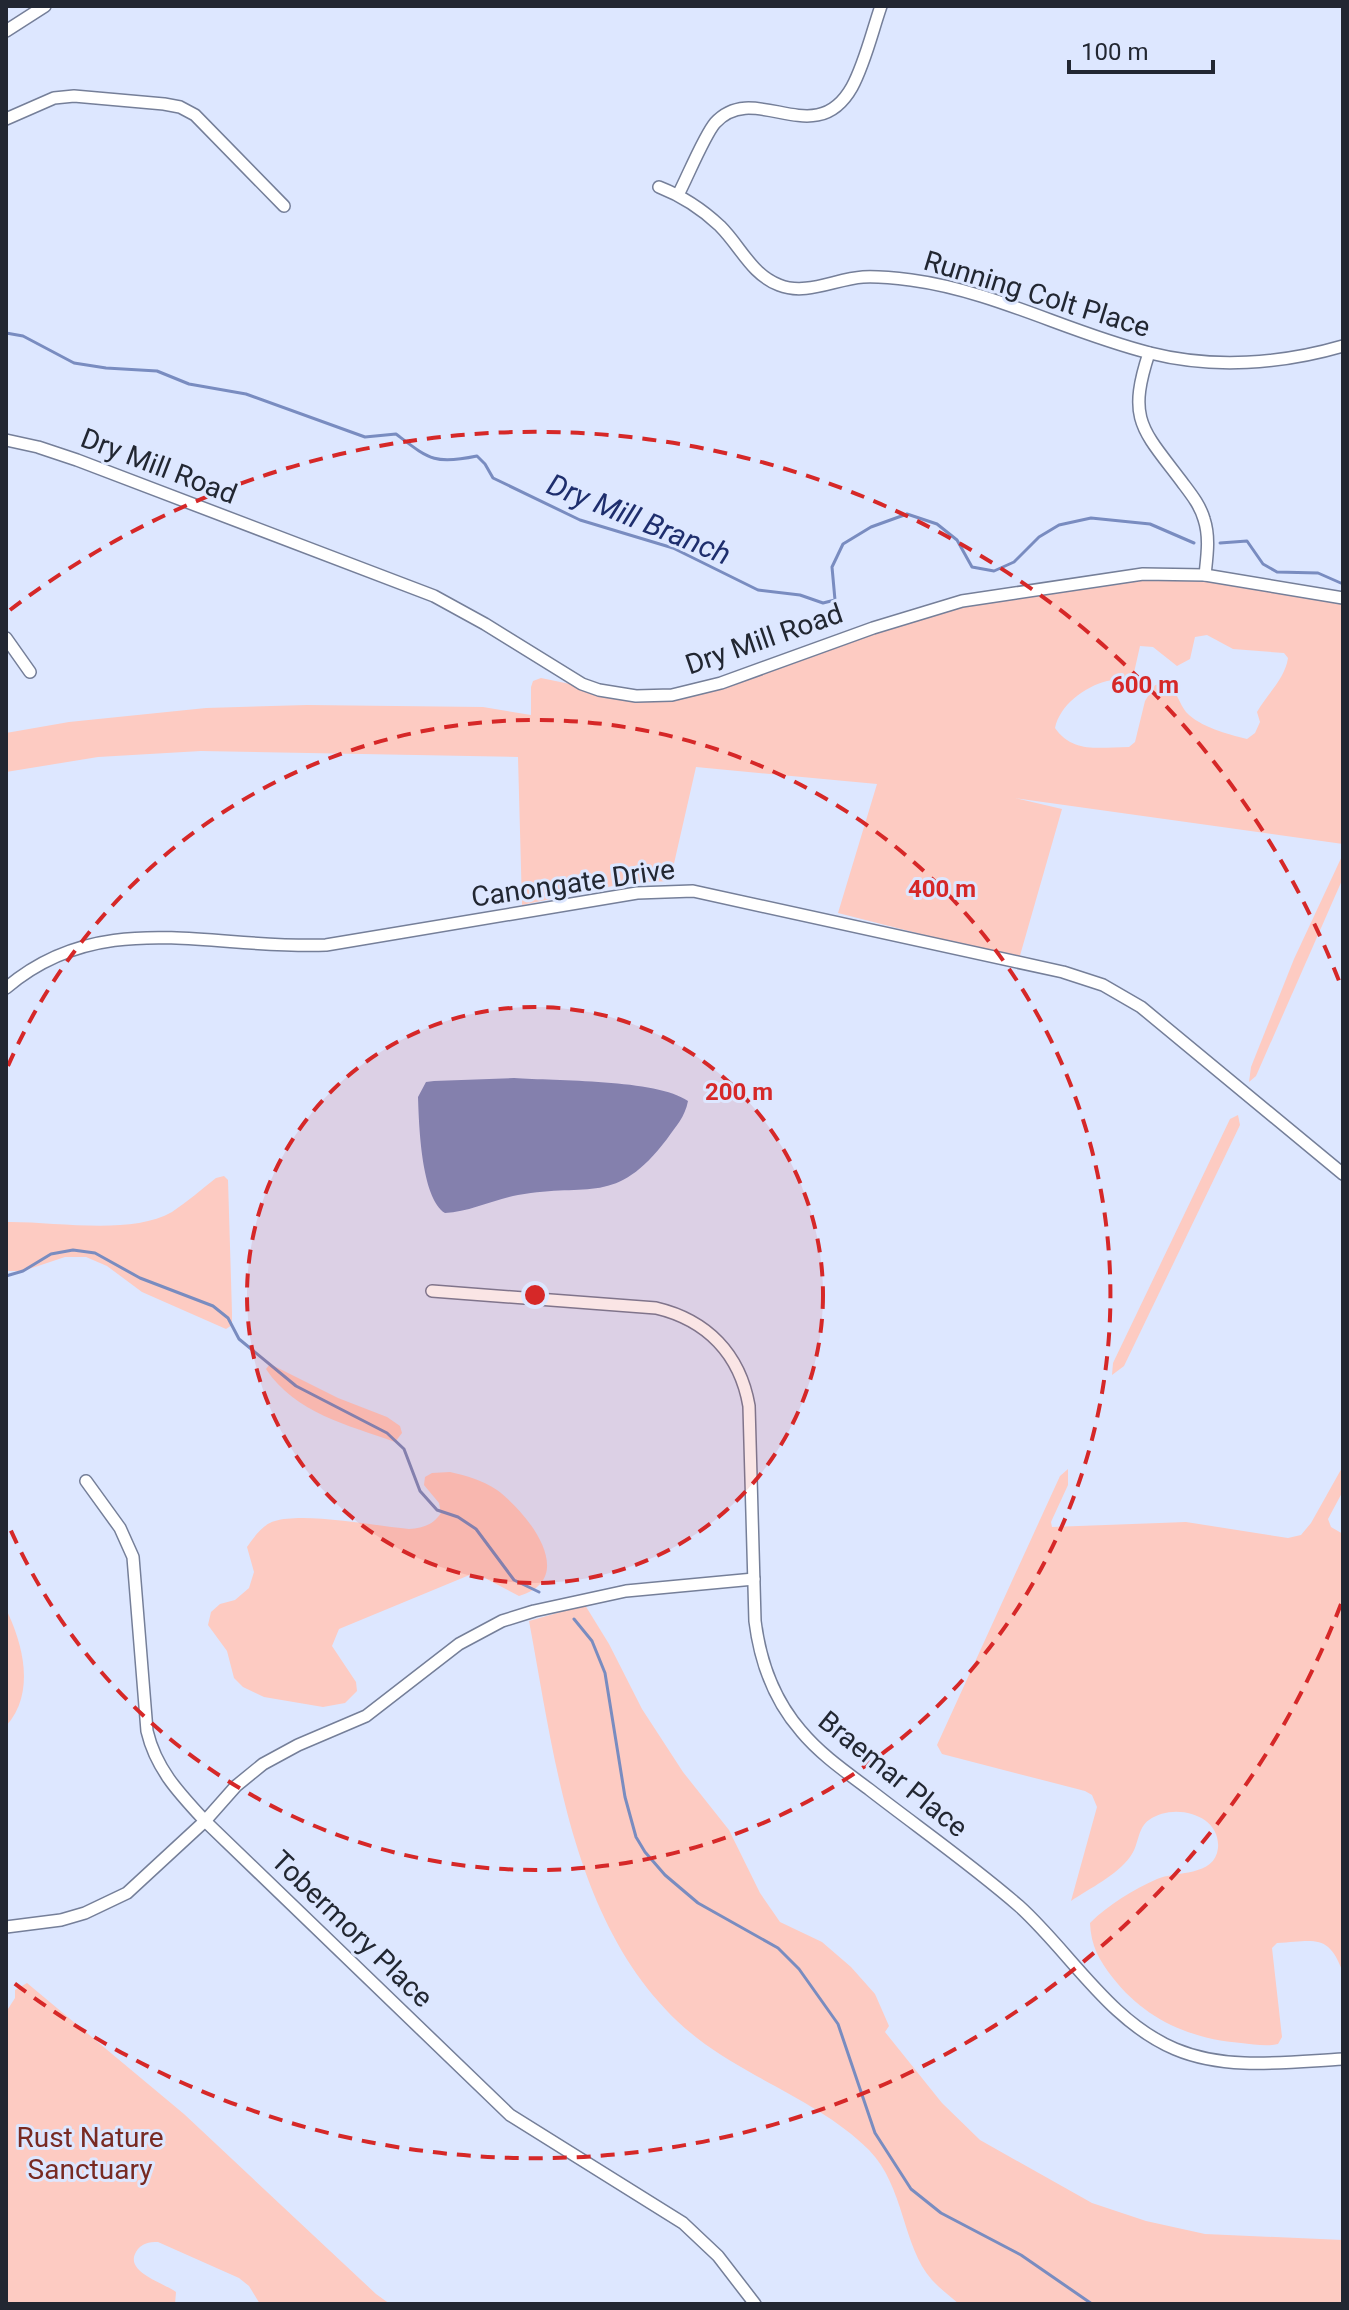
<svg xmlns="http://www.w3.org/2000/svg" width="1349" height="2310" font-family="Roboto,sans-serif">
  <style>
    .green { fill: #fdcbc2; fill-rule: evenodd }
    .water { fill: #798cc0 }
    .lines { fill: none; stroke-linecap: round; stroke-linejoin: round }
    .stream { stroke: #798cc0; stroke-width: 3 }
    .minor-casing { stroke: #757f99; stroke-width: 14 }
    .minor { stroke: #fff; stroke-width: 11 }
    .ring { fill: none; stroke: #d62828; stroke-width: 4; stroke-dasharray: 14 10 }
    .labels { text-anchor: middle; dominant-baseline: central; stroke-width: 6; stroke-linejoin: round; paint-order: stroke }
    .street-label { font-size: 28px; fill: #222732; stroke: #dde7ff }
    .park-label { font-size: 28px; fill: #782a22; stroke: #dde7ff }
    .water-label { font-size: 30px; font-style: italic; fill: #1e2e6d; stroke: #dde7ff }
    .centre { fill: #d62828; stroke: #dde7ff; stroke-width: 4 }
    .ring-label { font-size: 24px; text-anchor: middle; font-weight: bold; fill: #d62828; stroke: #dde7ff; stroke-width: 6; stroke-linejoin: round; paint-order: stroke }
  </style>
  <rect width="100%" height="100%" fill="#dde7ff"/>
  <g class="green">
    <path d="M1143 574 1205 575 1343 598V844L1015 798 1062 809 1019 959 838 913 877 784 696 767 670 881 627 883 522 905 518 757 201 751 98 757 6 772V733L69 722 206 708 307 705 483 707 531 715V687L533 681 541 678 599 690 672 695 962 601ZM1207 635 1233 649 1284 653 1288 658C1285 679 1267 694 1257 712L1260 722 1255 733 1247 739C1227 734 1200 727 1186 712 1179 703 1178 694 1169 684L1155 685 1145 701 1135 742 1129 747C1100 747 1073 754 1055 728 1060 705 1084 687 1107 681 1115 679 1124 680 1133 677L1140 646 1153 647 1177 666 1190 659 1195 637Z"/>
    <polygon points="1343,854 1343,878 1256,1076 1249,1082 1251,1067 1294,959"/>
    <polygon points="1238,1115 1240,1125 1124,1366 1112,1375 1113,1363 1230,1119"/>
    <path d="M224 1176 228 1180 232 1313V1325L226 1329 142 1292 107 1266 86 1257H65L23 1271H6V1222C54 1221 130 1236 172 1212 187 1202 202 1189 216 1178Z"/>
    <path d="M270 1364 338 1398 387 1417 400 1426 402 1433 395 1442C348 1425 295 1413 266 1369Z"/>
    <path d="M1343 1466V1491L1328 1519 1331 1527 1343 1534V1973C1329 1933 1315 1941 1277 1943L1272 1948 1282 2037 1278 2044C1266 2047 1253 2044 1241 2043 1190 2039 1145 2019 1113 1978 1099 1960 1091 1946 1090 1923 1109 1904 1133 1890 1157 1879 1175 1871 1215 1877 1218 1848 1221 1814 1173 1802 1149 1820 1137 1828 1139 1846 1130 1857 1116 1876 1090 1888 1071 1901L1097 1807 1092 1795 1085 1791 942 1754 937 1745 1060 1476 1068 1469V1485L1051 1522 1052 1527 1186 1522 1288 1538 1301 1535 1311 1523Z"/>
    <path d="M450 1472C467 1476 482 1480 497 1490 527 1512 580 1578 519 1596L483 1577 472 1574 339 1629 332 1646 356 1682 357 1691 345 1703 323 1707 264 1697 243 1687 234 1678 227 1651 208 1625 211 1612 220 1604 235 1600 249 1588 254 1572 247 1547C254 1537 263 1524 275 1521 305 1512 376 1526 409 1529 423 1528 433 1525 441 1513L439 1503 424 1485 425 1477 432 1473Z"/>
    <path d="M585 1605 609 1644 642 1709 683 1772 729 1830 760 1893 780 1922 822 1942 851 1967 875 1994 889 2026 885 2032 942 2103 980 2140 1092 2203 1146 2221 1205 2234 1343 2240V2304H959C950 2296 940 2289 932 2280 902 2246 905 2187 869 2150 821 2102 751 2080 697 2038 574 1941 556 1764 529 1621Z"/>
    <path d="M6 1609C23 1644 36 1693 6 1726Z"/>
    <path d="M27 1983 184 2114 376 2294 390 2304H260L249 2286 239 2278 158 2242C149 2242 141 2243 136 2252 124 2272 164 2283 176 2292L175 2304H6V2012L15 1998V1990Z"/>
  </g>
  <path class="water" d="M514 1078C555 1081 657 1079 688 1101 685 1117 676 1126 667 1139 615 1207 590 1182 518 1195 493 1200 469 1212 445 1213 421 1198 419 1124 418 1097L426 1082 434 1081Z"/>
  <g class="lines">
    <g class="stream">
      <path d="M6 333 23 336 74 363 106 368 157 371 189 384 246 394 365 437 396 434C429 459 434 465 477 456L485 464 493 478 580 520 673 548 758 590 800 595 823 603 835 600 832 567 843 544 871 527 907 514 937 524 957 540 972 567 994 571 1014 562 1039 537 1059 525 1091 518 1150 524 1194 543"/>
      <polyline points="1220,543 1247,541 1263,564 1277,572 1318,573 1343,584"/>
      <polyline points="6,1276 23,1271 51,1254 73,1250 95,1253 140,1278 213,1306 228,1318 239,1339 296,1386 387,1433 404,1449 420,1491 437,1510 458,1517 476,1529 514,1580 539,1592"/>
      <polyline points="574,1619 592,1641 605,1673 625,1797 636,1837 645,1852 665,1875 698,1903 778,1948 799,1969 838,2024 875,2133 911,2189 941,2213 1021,2255 1092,2304"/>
    </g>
    <defs>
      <g id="minor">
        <polyline points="6,31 45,6"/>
        <polyline points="6,119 54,98 74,96 164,104 180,107 195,115 284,206"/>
        <path d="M659 187C682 196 702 209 720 226 741 247 751 274 779 285 806 296 835 279 863 277 879 276 895 278 911 280 994 291 1069 333 1150 353 1213 369 1281 364 1343 346"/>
        <path d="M678 195C687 178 704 136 715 123 755 79 815 153 852 87 865 63 872 32 881 6"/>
        <path d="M1149 353C1127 420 1142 429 1182 482 1191 494 1200 505 1204 519 1210 537 1207 556 1205 575"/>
        <polyline points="6,440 38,447 77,460 434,596 485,624 582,684 599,690 636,696 672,695 721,683 873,628 962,601 1143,574 1205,575 1343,598"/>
        <polyline points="6,638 30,672"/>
        <path d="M6 988C102 906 212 950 326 945L637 893 693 891 1063 972 1103 985 1141 1007 1343 1174"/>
        <path d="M432 1291 656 1308C707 1320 740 1354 749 1406L755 1621C760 1661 774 1700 801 1731 820 1754 846 1772 870 1790 919 1828 972 1865 1019 1906 1070 1952 1109 2021 1175 2049 1227 2071 1287 2062 1343 2059"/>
        <path d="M86 1481 120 1528 133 1557 147 1731C156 1769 179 1793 205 1821L510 2115 683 2223 718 2256 755 2304"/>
        <polyline points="6,1927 61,1920 85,1913 127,1893 205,1821 236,1786 263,1764 298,1745 366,1716 459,1644 502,1621 534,1611 626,1591 754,1579"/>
      </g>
    </defs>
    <use href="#minor" class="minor-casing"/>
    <use href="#minor" class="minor"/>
  </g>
  <circle cx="535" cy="1295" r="288" fill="#d62828" fill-opacity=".12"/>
  <g class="ring">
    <circle cx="535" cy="1295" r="288"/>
    <path d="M8 1066A575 575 0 1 1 8 1524"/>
    <path d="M1341 1604A863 863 0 0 1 10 1980M10 610A863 863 0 0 1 1341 986"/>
  </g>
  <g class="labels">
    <g class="street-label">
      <text transform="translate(1037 294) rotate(17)">Running Colt Place</text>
      <text transform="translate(159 466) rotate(21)">Dry Mill Road</text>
      <text transform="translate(764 639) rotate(-19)">Dry Mill Road</text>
      <text transform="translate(573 883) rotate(-8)">Canongate Drive</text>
      <text transform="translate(893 1774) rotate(39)">Braemar Place</text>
      <text transform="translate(352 1929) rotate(44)">Tobermory Place</text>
    </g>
    <g class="park-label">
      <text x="90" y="2137">Rust Nature<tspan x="90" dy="32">Sanctuary</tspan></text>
    </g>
    <g class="water-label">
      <text transform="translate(639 519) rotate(22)">Dry Mill Branch</text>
    </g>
  </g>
  <circle cx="535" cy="1295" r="12" class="centre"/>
  <g class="ring-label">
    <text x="1145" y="693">600 m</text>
    <text x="942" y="897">400 m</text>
    <text x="739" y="1100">200 m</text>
  </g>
  <rect width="1349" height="2310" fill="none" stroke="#222732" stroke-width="16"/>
  <path d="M1069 60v12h144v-12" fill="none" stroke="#222732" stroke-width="4"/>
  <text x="1081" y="60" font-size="24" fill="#222732" stroke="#dde7ff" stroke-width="6" paint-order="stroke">100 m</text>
</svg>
